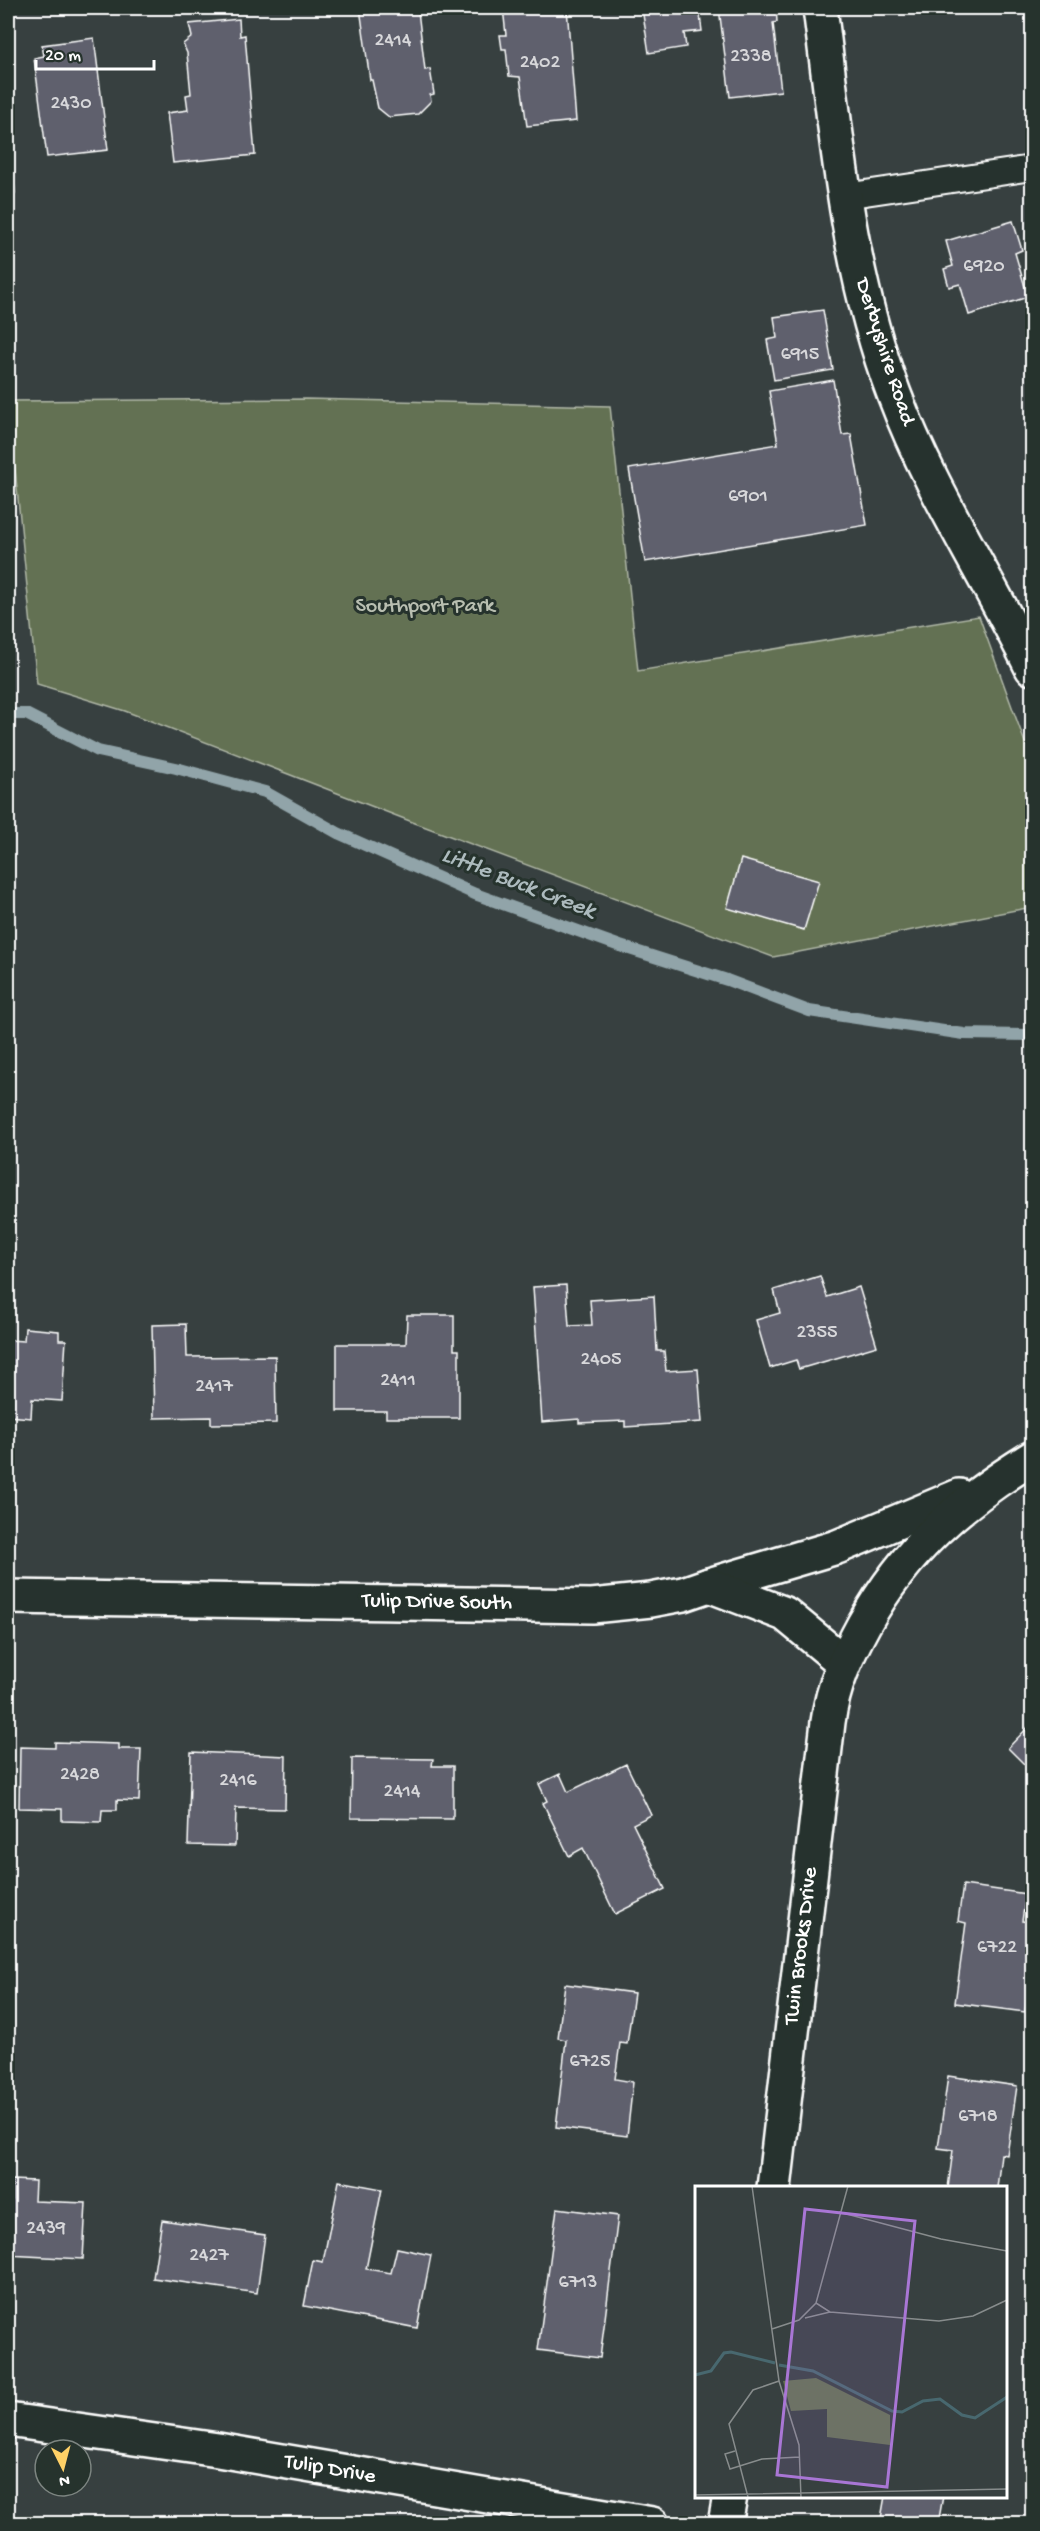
<svg xmlns="http://www.w3.org/2000/svg" width="1040" height="2531" font-family="'Gochi Hand',sans-serif">
  <style>
    .green { fill: #637152; stroke: #b1b8a8; stroke-width: 1.5 }
    .lines { fill: none; stroke-linecap: round; stroke-linejoin: round }
    .stream { stroke: #91a4a9; stroke-width: 12 }
    .building { fill: #5e606d; stroke: #fff; stroke-width: 1.5 }
    .service-casing { stroke: #fff; stroke-width: 28 }
    .minor-casing { stroke: #fff; stroke-width: 38 }
    .service { stroke: #26332d; stroke-width: 24 }
    .minor { stroke: #26332d; stroke-width: 33 }
    .labels { text-anchor: middle; dominant-baseline: central; stroke-width: 6; stroke-linejoin: round; paint-order: stroke }
    .number-label { font-size: 20px; fill: #d7d7da }
    .street-label { font-size: 22px; fill: #fff; stroke: #26332d }
    .park-label { font-size: 22px; fill: #b9bfb1; stroke: #26332d }
    .water-label { font-size: 24px; font-style: italic; fill: #adbbbe; stroke: #26332d }
    .inset-river { fill: none; stroke: #48686f; stroke-width: 3 }
    .inset-road { fill: none; stroke: #878c8c; stroke-width: 1.5 }
    .view { fill: #a976d5; fill-opacity: 0.15; stroke: #a976d5; stroke-width: 3 }
    .inset-edge { fill: none; stroke: #fff; stroke-width: 3 }
  </style>
  <rect width="100%" height="100%" fill="#374040"/>
  <filter id="ink" filterUnits="userSpaceOnUse"><feTurbulence type="fractalNoise" baseFrequency=".0167" numOctaves="2"/><feDisplacementMap in="SourceGraphic" scale="12" xChannelSelector="R" yChannelSelector="G"/><feConvolveMatrix kernelMatrix="1 2 1 2 8 2 1 2 1" color-interpolation-filters="sRGB"/></filter>
  <g filter="url(#ink)">
    <polygon class="green" points="306,399 610,406 638,671 979,616 1032,762 1032,907 773,957 415,823 125,711 37,684 8,401"/>
    <g class="lines">
      <polyline class="stream" points="8,714 26,714 98,751 176,768 265,792 338,833 475,894 620,946 727,980 809,1011 964,1034 1032,1035"/>
    </g>
    <g class="building">
      <polygon points="360,8 409,8 410,12 418,11 425,70 430,69 434,94 430,95 431,101 418,114 389,117 378,108 372,80 370,80"/>
      <polygon points="503,8 567,8 576,121 527,126 520,77 509,76 506,49 502,49 500,35 506,35"/>
      <polygon points="642,8 699,8 702,31 684,33 686,47 649,53"/>
      <polygon points="719,8 776,8 777,22 773,23 781,91 730,97"/>
      <polygon points="239,19 240,36 245,35 255,155 173,163 167,113 188,110 186,95 191,94 187,53 183,44 192,37 189,24"/>
      <polygon points="94,38 108,150 47,157 34,58 44,56 42,45"/>
      <polygon points="8,110 15,193 8,194"/>
      <polygon points="1013,221 1022,250 1015,253 1028,297 969,315 960,284 949,287 944,269 953,266 946,241"/>
      <polygon points="823,310 833,370 774,380 767,340 777,338 774,317"/>
      <polygon points="833,380 842,435 851,434 867,525 645,562 629,469 778,444 769,391"/>
      <polygon points="741,859 819,881 804,930 727,908"/>
      <polygon points="820,1276 827,1297 859,1287 877,1346 799,1369 796,1360 770,1368 756,1320 780,1313 774,1290"/>
      <polygon points="566,1285 569,1326 592,1325 590,1300 654,1296 657,1351 664,1351 666,1371 698,1369 702,1422 625,1427 625,1421 579,1423 579,1419 542,1422 533,1287"/>
      <polygon points="407,1315 454,1315 454,1350 459,1350 459,1418 386,1418 386,1411 337,1411 337,1344 406,1344"/>
      <polygon points="186,1324 187,1357 275,1356 276,1423 211,1424 211,1417 154,1418 152,1325"/>
      <polygon points="25,1328 59,1331 59,1340 66,1340 62,1401 32,1399 31,1418 8,1416 8,1340 24,1341"/>
      <polygon points="1032,1723 1032,1772 1008,1748"/>
      <polygon points="55,1742 119,1744 119,1749 141,1749 139,1801 117,1800 117,1810 102,1810 101,1822 62,1821 62,1809 19,1808 20,1747 55,1748"/>
      <polygon points="191,1752 286,1756 285,1809 236,1808 235,1846 188,1845"/>
      <polygon points="352,1758 433,1759 432,1766 453,1766 453,1819 351,1818"/>
      <polygon points="626,1764 651,1815 633,1824 665,1889 615,1914 583,1848 569,1856 543,1803 547,1801 539,1784 560,1774 568,1792"/>
      <polygon points="963,1885 1026,1894 1022,1921 1032,1922 1032,1974 1030,1974 1025,2012 955,2003 966,1923 958,1921"/>
      <polygon points="565,1984 634,1993 627,2044 620,2043 615,2079 633,2082 627,2136 556,2127 566,2040 558,2038"/>
      <polygon points="948,2076 1017,2086 1007,2155 1001,2154 997,2188 948,2188 953,2150 938,2148"/>
      <polygon points="12,2180 35,2181 34,2201 86,2203 83,2259 8,2255 8,2200 12,2200"/>
      <polygon points="339,2181 382,2189 366,2269 391,2273 397,2248 431,2255 417,2328 304,2306 313,2260 323,2262"/>
      <polygon points="557,2208 618,2216 600,2358 538,2350"/>
      <polygon points="162,2220 265,2235 257,2293 153,2278"/>
      <polygon points="885,2496 943,2496 938,2524 880,2524"/>
    </g>
    <g class="lines">
      <defs>
        <polyline id="service" points="845,196 1032,168"/>
        <g id="minor">
          <path d="M820 8C837 138 847 270 894 394 930 490 987 576 1032 668"/>
          <polyline points="709,1585 837,1547 959,1496"/>
          <polyline points="8,1597 592,1606 651,1600 683,1594 709,1585 785,1614 843,1662"/>
          <path d="M774 2188 828 1722C833 1685 846 1657 864 1624 906 1549 960 1502 1032 1458"/>
          <polyline points="8,2420 218,2450 652,2524"/>
          <polyline points="725,2524 730,2496"/>
        </g>
      </defs>
      <use href="#service" class="service-casing"/>
      <use href="#minor" class="minor-casing"/>
      <use href="#service" class="service"/>
      <use href="#minor" class="minor"/>
    </g>
  </g>
  <g class="labels">
    <g class="number-label">
      <text x="393" y="41">2414</text>
      <text x="751" y="57">2338</text>
      <text x="540" y="63">2402</text>
      <text x="71" y="104">2430</text>
      <text x="984" y="267">6920</text>
      <text x="800" y="355">6915</text>
      <text x="748" y="497">6901</text>
      <text x="817" y="1333">2355</text>
      <text x="601" y="1360">2405</text>
      <text x="398" y="1381">2411</text>
      <text x="214" y="1387">2417</text>
      <text x="80" y="1775">2428</text>
      <text x="238" y="1781">2416</text>
      <text x="402" y="1792">2414</text>
      <text x="997" y="1948">6722</text>
      <text x="590" y="2062">6725</text>
      <text x="978" y="2117">6718</text>
      <text x="46" y="2229">2439</text>
      <text x="209" y="2256">2427</text>
      <text x="578" y="2283">6713</text>
    </g>
    <g class="street-label">
      <text transform="translate(884 352) rotate(72)">Derbyshire Road</text>
      <text transform="translate(437 1603) rotate(1)">Tulip Drive South</text>
      <text transform="translate(802 1946) rotate(-83)">Twin Brooks Drive</text>
      <text transform="translate(330 2470) rotate(10)">Tulip Drive</text>
    </g>
    <g class="park-label">
      <text x="425" y="607">Southport Park</text>
    </g>
    <g class="water-label">
      <text transform="translate(518 884) rotate(21)">Little Buck Creek</text>
    </g>
  </g>
  <g transform="translate(695 2186)">
    <rect width="312" height="312" fill="#374040"/>
    <path d="M121 192 195 229V259L132 251V223L96 225 88 195Z" fill="#637152"/>
    <path class="inset-river" d="M84 179 118 185 197 225 207 226 228 215 245 213 267 229 280 232 312 211M0 189 16 185 29 167 36 166 80 177"/>
    <path class="inset-road" d="M57 0 84 195 104 259 106 312M144 26 246 53 312 65M121 117 135 126 244 135 278 130 312 114M110 132 135 126M77 143 104 134 121 117 153 0M40 265 30 268 35 283 67 273 105 271M0 309 312 303M53 311 34 238 58 204 84 195"/>
    <path class="view" d="M110 23 220 35 192 301 82 289Z"/>
    <rect width="312" height="312" class="inset-edge"/>
  </g>
  <rect width="1040" height="2531" fill="none" stroke="#26332d" stroke-width="30"/>
  <rect x="15" y="15" width="1010" height="2501" fill="none" stroke="#fff" stroke-width="2" filter="url(#ink)"/>
  <g transform="translate(63 2468) rotate(174)"><circle r="28" fill="#26332d" stroke="#7d8581" stroke-width="1.5"/>
  <path d="M0-4.5L10 22L0 15L-10 22Z" fill="#ffd166"/>
  <text y="-9" font-size="16" font-weight="bold" text-anchor="middle" fill="#ffffff">N</text>
  </g>
  <path d="M36 60v9h118v-9" fill="none" stroke="#ffffff" stroke-width="3"/>
  <text x="45" y="60" font-size="18" fill="#ffffff" stroke="#26332d" stroke-width="4.5" paint-order="stroke">20 m</text>
</svg>
